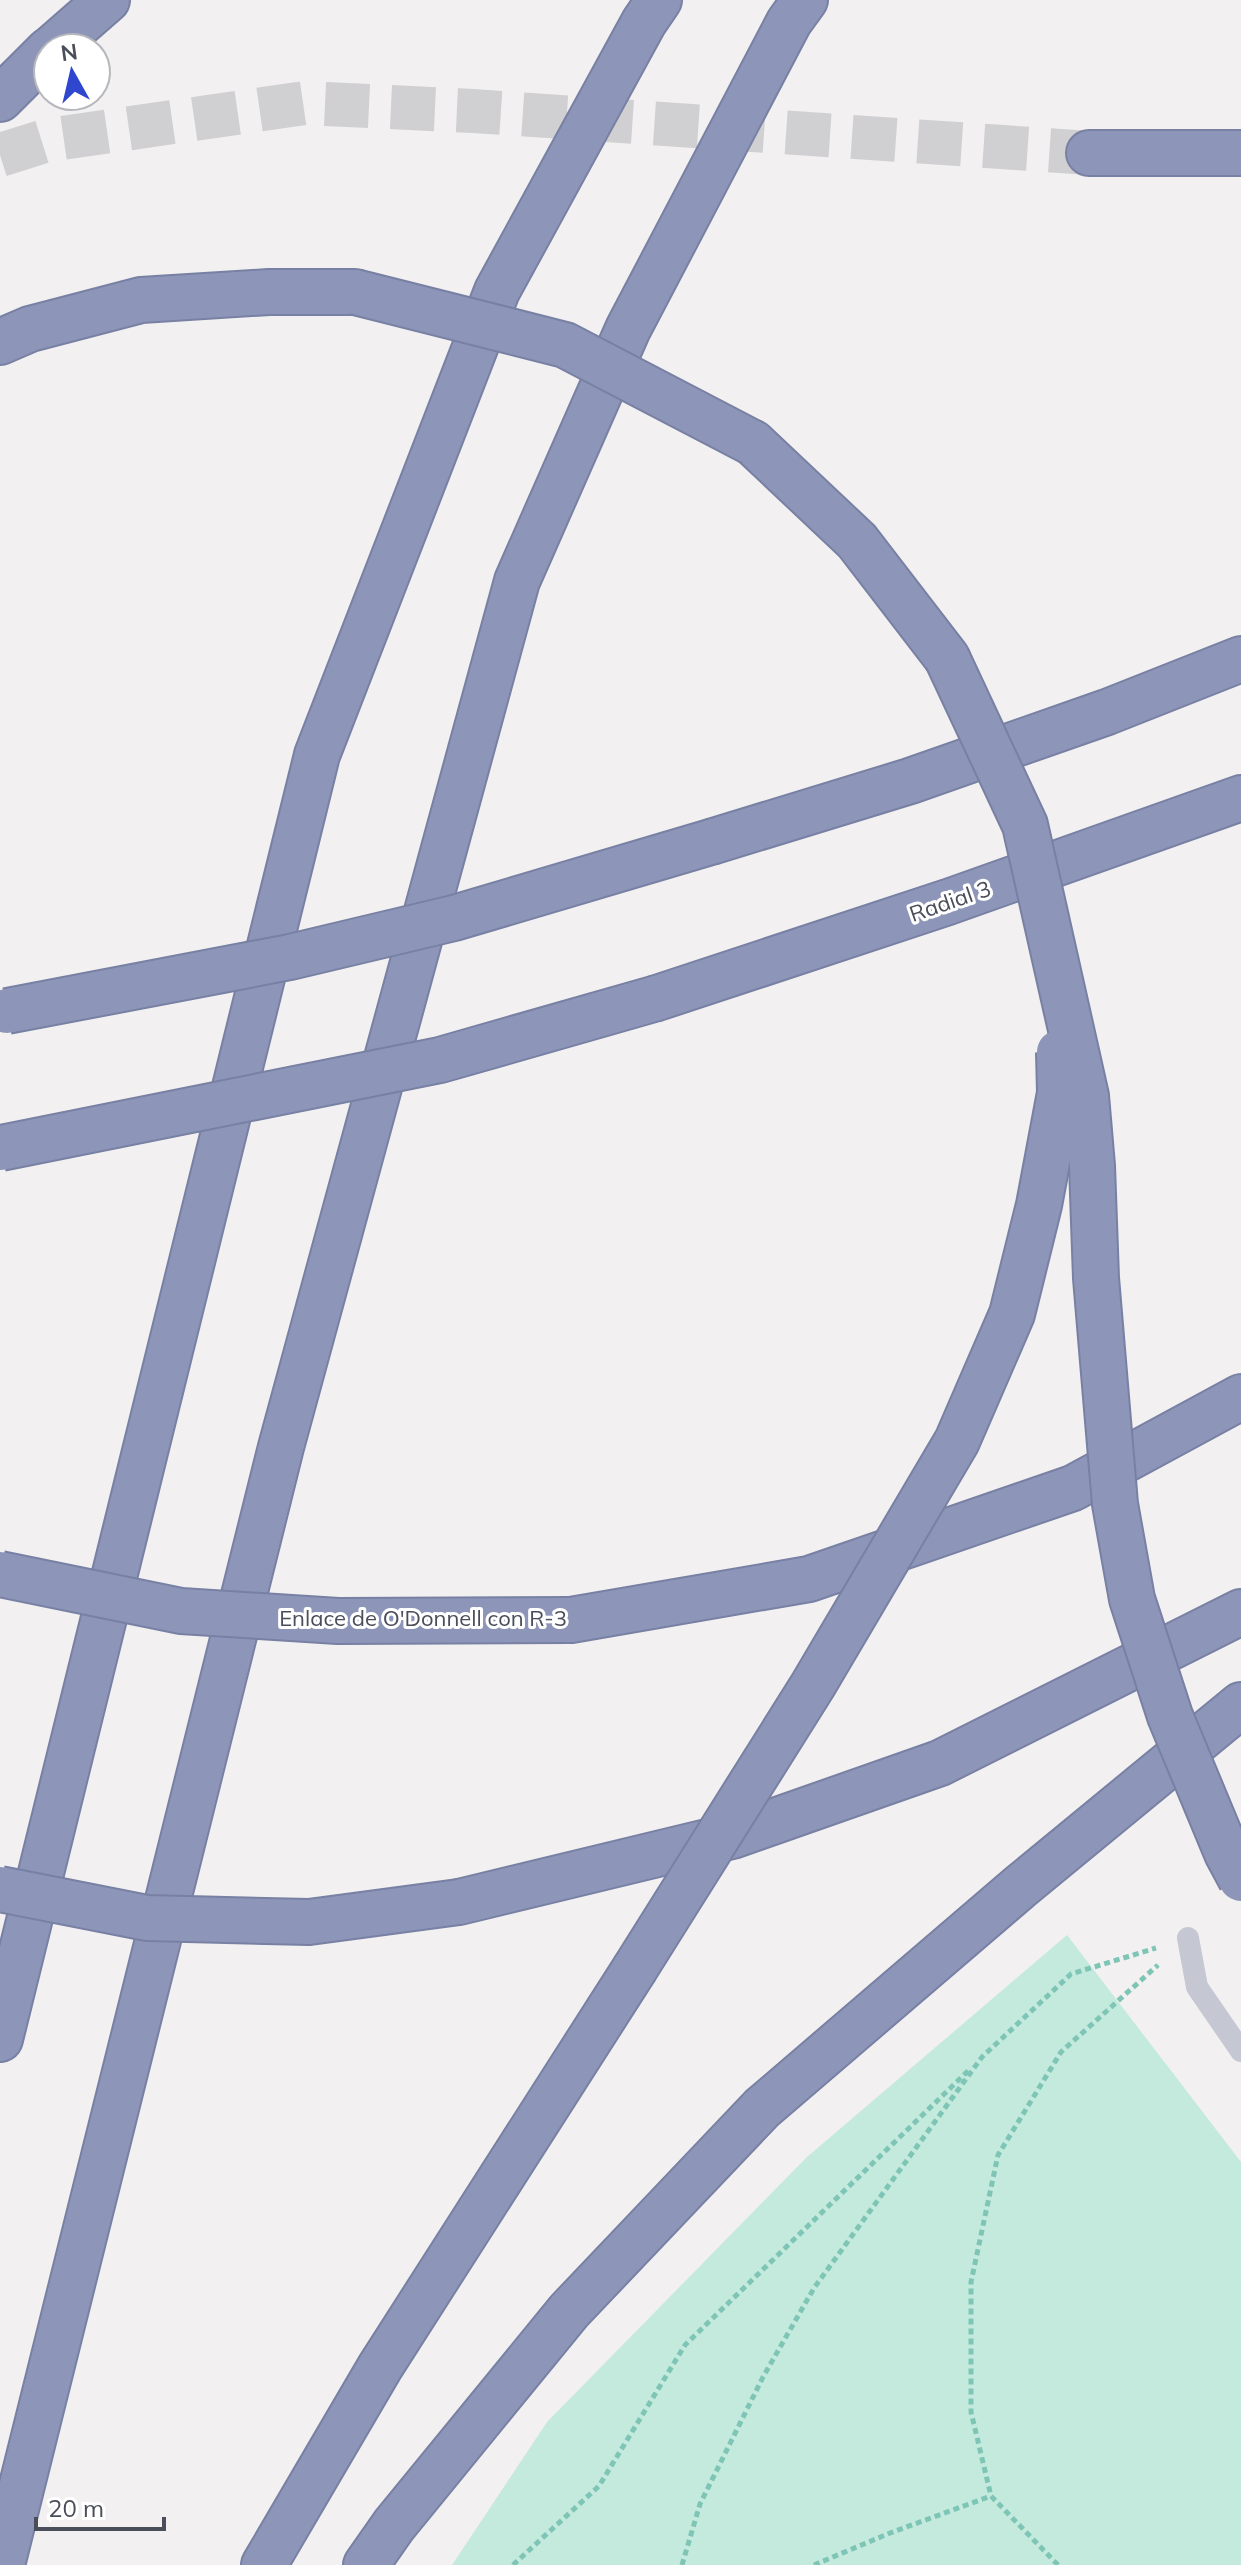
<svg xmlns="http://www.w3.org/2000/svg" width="1241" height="2565" font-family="Mulish,sans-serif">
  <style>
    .green { fill: #c3eadd }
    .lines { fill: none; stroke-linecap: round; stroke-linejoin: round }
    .highway-tunnel { stroke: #d0d0d2; stroke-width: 44; stroke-dasharray: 44 22; stroke-linecap: butt }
    .highway-casing { stroke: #7881a4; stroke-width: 48 }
    .path { stroke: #7fc5b6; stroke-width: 5; stroke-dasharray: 6 4; stroke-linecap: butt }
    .lane { stroke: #c5c8d3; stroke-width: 22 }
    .highway { stroke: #8d96b9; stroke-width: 44 }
    .highway-bridge-casing { stroke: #7881a4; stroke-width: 48; stroke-linecap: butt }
    .highway-bridge { stroke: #8d96b9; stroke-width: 44 }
    .labels { text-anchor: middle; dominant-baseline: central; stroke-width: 6; stroke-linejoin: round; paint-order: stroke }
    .street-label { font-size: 22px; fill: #4a4e5b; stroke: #fff }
  </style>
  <rect width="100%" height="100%" fill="#f2f0f0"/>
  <polygon class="green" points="1067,1935 1241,2162 1241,2565 452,2565 547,2422 807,2157"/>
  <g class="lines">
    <polyline class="highway-tunnel" points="0,155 48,140 305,103 473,111 1089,153"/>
    <defs>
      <g id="highway">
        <polyline points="52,48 107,0"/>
        <polyline points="0,99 48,51"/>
        <polyline points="1089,153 1241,153"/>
        <polyline points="0,342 30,329 141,300 269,292 355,292"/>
        <polyline points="753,443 857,541 947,658"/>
        <polyline points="714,841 910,781 1107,712 1241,659"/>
        <polyline points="657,998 948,902 1241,798"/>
        <polyline points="571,1620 809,1579 1073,1488 1241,1397"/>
        <polyline points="459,1902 732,1836 940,1763 1241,1612"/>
        <polyline points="0,2039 317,755 497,291 644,22 659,0"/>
        <polyline points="2,2565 281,1447 517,581 628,329 789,22 805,0"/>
        <polyline points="264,2565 380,2367 634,1970"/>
        <polyline points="366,2565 394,2525 569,2311 762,2108 1021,1886 1241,1705"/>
      </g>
    </defs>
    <use href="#highway" class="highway-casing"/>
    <g class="path">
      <polyline points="513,2565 599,2486 685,2345 970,2069"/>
      <polyline points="682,2565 700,2504 763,2377 814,2288 982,2057 1071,1974 1156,1948"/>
      <polyline points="814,2565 890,2533 991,2496"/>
      <polyline points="1058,2565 991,2496 971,2412 971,2282 998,2155 1061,2052 1158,1965"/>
    </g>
    <polyline class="lane" points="1188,1938 1197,1987 1241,2051"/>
    <use href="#highway" class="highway"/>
    <defs>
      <g id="highway-bridge">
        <polyline points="355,292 565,345 753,443"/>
        <polyline points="947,658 1025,825 1086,1096 1092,1166 1096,1278 1115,1504 1132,1599 1170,1716 1227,1853 1241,1879"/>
        <polyline points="7,1011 290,957 454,918 714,841"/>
        <polyline points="1,1148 440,1060 657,998"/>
        <polyline points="0,1574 181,1611 338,1621 571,1620"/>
        <polyline points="0,1889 147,1918 309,1922 459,1902"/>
        <polyline points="634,1970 813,1685 957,1441 1012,1314 1039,1205 1060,1093 1059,1052"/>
      </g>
    </defs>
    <use href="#highway-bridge" class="highway-bridge-casing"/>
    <use href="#highway-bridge" class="highway-bridge"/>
  </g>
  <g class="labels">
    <g class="street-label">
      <text transform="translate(950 901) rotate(-19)">Radial 3</text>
      <text x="423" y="1618">Enlace de O'Donnell con R-3</text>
    </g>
  </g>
  <g transform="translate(72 72) rotate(352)"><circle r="38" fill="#ffffff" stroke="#b7b8bd" stroke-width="2"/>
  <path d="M0-6L14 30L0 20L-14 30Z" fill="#2e47ce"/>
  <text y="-12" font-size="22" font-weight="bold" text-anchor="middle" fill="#4a4e5b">N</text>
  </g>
  <path d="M36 2517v12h128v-12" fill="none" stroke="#4a4e5b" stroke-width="4"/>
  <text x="48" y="2517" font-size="24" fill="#4a4e5b" stroke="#ffffff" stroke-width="6" paint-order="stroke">20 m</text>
</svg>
